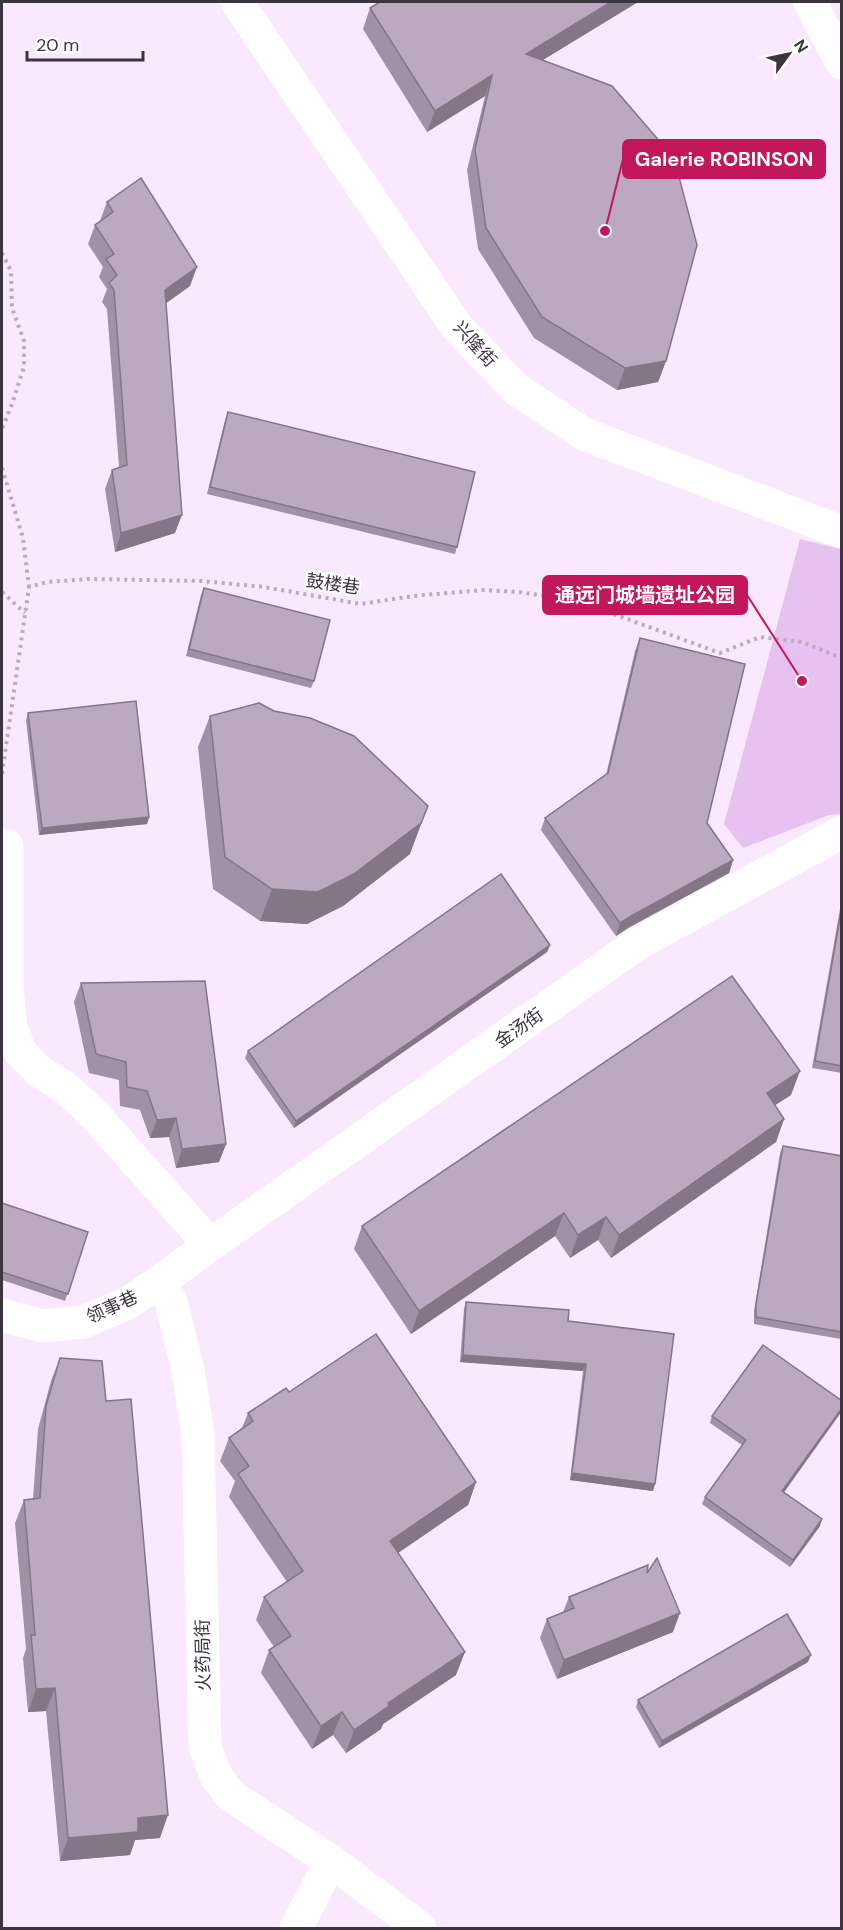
<svg xmlns="http://www.w3.org/2000/svg" width="843" height="1930" font-family="'DM Sans','Noto Sans SC',sans-serif">
  <style>
    .green { fill: #e7c2f0 }
    .lines { fill: none; stroke-linecap: round; stroke-linejoin: round }
    .path { stroke: #baabbd; stroke-width: 4; stroke-dasharray: 3 4.5; stroke-linecap: butt }
    .street { stroke: #fff; stroke-width: 33 }
    .secondary { stroke: #fff; stroke-width: 33 }
    .wall { fill: #a290a6 }
    .shaded-wall { fill: #847687 }
    .building { fill: #bca8c1; stroke: #847687; stroke-width: 1.5 }
    .labels { text-anchor: middle; dominant-baseline: central; stroke-width: 4.5; stroke-linejoin: round; paint-order: stroke }
    .street-label { font-size: 18px; fill: #3c343f; stroke: #fff }
    .leader { fill: none; stroke: #c2185b; stroke-width: 2 }
    .callout-dot { fill: #c2185b; stroke: #fff; stroke-width: 2 }
    .callout { fill: #c2185b; stroke: #c2185b; stroke-width: 2 }
    .callout-label { font-size: 20px; text-anchor: middle; font-weight: bold; fill: #fff }
  </style>
  <rect width="100%" height="100%" fill="#fae8fe"/>
  <polygon class="green" points="800,539 841,549 841,814 829,815 743,848 724,824"/>
  <g class="lines">
    <g class="path">
      <polyline points="2,253 11,271 12,308 24,341 24,367 12,404 2,429"/>
      <polyline points="2,468 23,538 29,587"/>
      <polyline points="2,592 25,613"/>
      <polyline points="2,774 29,587 47,582 88,579 202,581 264,587 361,604 413,596 483,590 519,592 578,601 720,653 760,637 802,642 842,658"/>
    </g>
    <g class="street">
      <polyline points="7,846 7,987 11,1027 20,1052 40,1072 63,1086 92,1112 210,1245"/>
      <polyline points="158,1283 171,1301 188,1370 198,1435 205,1746 216,1776 231,1796 331,1861 420,1928"/>
      <polyline points="2,1315 43,1326 83,1322 128,1303 158,1283 210,1245 637,944 842,832"/>
      <polyline points="296,1928 331,1861"/>
    </g>
    <g class="secondary">
      <polyline points="237,2 457,327 516,389 584,434 842,532"/>
      <polyline points="810,2 842,63"/>
    </g>
  </g>
  <g class="wall">
    <polygon points="380,2 638,2 543,60 666,361 658,382 617,390 534,338 478,249 467,170 485,96 427,132 363,29 370,8"/>
    <polygon points="107,202 190,286 166,303 175,533 115,552 105,489 112,470 119,467 107,309 102,302 107,289 99,277 103,267 88,244 95,225 100,221"/>
    <polygon points="228,412 457,547 455,554 207,494 225,420"/>
    <polygon points="204,588 314,681 311,688 186,656 201,595"/>
    <polygon points="640,638 707,823 733,860 729,873 628,928 616,936 541,830 545,818 606,775 635,651"/>
    <polygon points="28,713 149,817 147,824 39,835 26,720"/>
    <polygon points="210,716 410,854 343,906 307,924 260,921 213,889 198,747"/>
    <polygon points="842,904 842,1073 812,1068 840,909"/>
    <polygon points="550,945 547,952 294,1128 245,1058 248,1051"/>
    <polygon points="81,983 226,1144 219,1162 176,1168 169,1137 150,1138 140,1110 120,1106 119,1080 89,1073 74,1002"/>
    <polygon points="791,1095 775,1105 784,1119 776,1142 611,1258 598,1240 570,1258 555,1236 411,1334 354,1249 362,1226"/>
    <polygon points="783,1146 842,1156 841,1339 754,1324 754,1311 780,1153"/>
    <polygon points="2,1203 88,1232 65,1301 2,1280"/>
    <polygon points="466,1302 568,1321 653,1491 570,1480 583,1371 460,1362 464,1309"/>
    <polygon points="763,1345 784,1492 820,1526 790,1567 702,1504 705,1497 742,1445 710,1423 712,1416"/>
    <polygon points="60,1358 106,1401 160,1838 135,1840 130,1855 60,1861 46,1711 28,1712 23,1658 26,1649 15,1523 24,1500 33,1499 38,1429 51,1381"/>
    <polygon points="289,1392 476,1482 468,1505 398,1553 456,1675 383,1724 381,1729 346,1753 333,1735 312,1749 261,1673 269,1650 274,1647 256,1620 264,1597 287,1582 229,1497 235,1481 220,1461 229,1438 242,1428 248,1413"/>
    <polygon points="647,1573 673,1632 557,1679 540,1638 547,1619 563,1612 569,1597"/>
    <polygon points="808,1662 659,1748 636,1707 638,1700"/>
  </g>
  <g class="shaded-wall">
    <polygon points="611,2 638,2 518,75 526,54"/>
    <polygon points="492,75 485,96 427,132 435,111"/>
    <polygon points="197,267 190,286 158,309 165,290"/>
    <polygon points="666,361 658,382 617,390 625,368"/>
    <polygon points="182,515 175,533 115,552 121,533"/>
    <polygon points="428,806 410,854 343,906 307,924 260,921 272,889"/>
    <polygon points="149,817 147,824 39,835 42,828"/>
    <polygon points="733,860 729,873 628,928 616,936 620,923 633,915"/>
    <polygon points="550,945 547,952 294,1128 296,1121"/>
    <polygon points="800,1071 791,1095 758,1116 767,1093"/>
    <polygon points="176,1118 169,1137 150,1138 157,1120"/>
    <polygon points="784,1119 776,1142 611,1258 619,1235"/>
    <polygon points="226,1144 219,1162 176,1168 182,1149"/>
    <polygon points="564,1213 555,1236 411,1334 419,1311"/>
    <polygon points="606,1217 598,1240 570,1258 578,1235"/>
    <polygon points="463,1355 586,1364 583,1371 460,1362"/>
    <polygon points="842,1408 842,1411 780,1498 782,1491"/>
    <polygon points="572,1473 655,1484 653,1491 570,1480"/>
    <polygon points="476,1482 468,1505 382,1564 390,1541"/>
    <polygon points="822,1519 820,1526 790,1567 793,1560"/>
    <polygon points="680,1613 673,1632 557,1679 564,1660"/>
    <polygon points="465,1652 456,1675 383,1724 381,1729 346,1753 354,1730 388,1703"/>
    <polygon points="811,1655 808,1662 659,1748 662,1741"/>
    <polygon points="55,1688 46,1711 28,1712 36,1689"/>
    <polygon points="342,1712 333,1735 312,1749 321,1726"/>
    <polygon points="168,1815 160,1838 135,1840 130,1855 60,1861 68,1838 138,1818"/>
  </g>
  <g class="building">
    <polygon points="380,2 611,2 526,54 612,86 674,158 697,245 666,361 625,368 542,317 486,228 475,149 492,75 435,111 370,8"/>
    <polygon points="141,178 197,267 165,290 182,515 121,533 112,470 127,465 114,290 109,283 117,275 106,259 114,254 95,225 113,212 107,202"/>
    <polygon points="228,412 475,472 457,547 210,487"/>
    <polygon points="204,588 330,620 314,681 189,649"/>
    <polygon points="640,638 745,664 707,823 733,860 633,915 620,923 545,818 608,773"/>
    <polygon points="136,701 149,817 42,828 28,713"/>
    <polygon points="259,703 274,711 310,718 354,736 428,806 421,823 354,874 318,892 272,889 225,857 210,716"/>
    <polygon points="501,874 550,945 296,1121 248,1051"/>
    <polygon points="842,906 842,1066 815,1061"/>
    <polygon points="732,976 800,1071 767,1093 784,1119 619,1235 606,1217 578,1235 564,1213 419,1311 362,1226"/>
    <polygon points="205,981 226,1144 182,1149 176,1118 157,1120 147,1091 127,1087 126,1062 96,1054 81,983"/>
    <polygon points="783,1146 842,1156 842,1332 756,1317 756,1304"/>
    <polygon points="2,1203 88,1232 68,1294 2,1272"/>
    <polygon points="466,1302 569,1310 568,1321 674,1334 655,1484 572,1473 586,1364 463,1355"/>
    <polygon points="376,1334 476,1482 390,1541 465,1652 388,1703 389,1706 354,1730 342,1712 321,1726 269,1650 291,1636 264,1597 303,1571 238,1474 249,1466 229,1438 253,1421 248,1413 286,1388 289,1392"/>
    <polygon points="763,1345 842,1401 842,1408 782,1491 822,1519 793,1560 705,1497 746,1440 712,1416"/>
    <polygon points="60,1358 102,1361 106,1401 131,1399 168,1815 138,1818 138,1832 68,1838 55,1688 36,1689 31,1635 35,1635 24,1500 40,1498 46,1406"/>
    <polygon points="657,1558 680,1613 564,1660 547,1619 574,1608 569,1597 648,1565 647,1573"/>
    <polygon points="787,1614 811,1655 662,1741 638,1700"/>
  </g>
  <g class="labels">
    <g class="street-label">
      <text transform="translate(475 344) rotate(48)">兴隆街</text>
      <text transform="translate(333 584) rotate(8)">鼓楼巷</text>
      <text transform="translate(519 1028) rotate(-35)">金汤街</text>
      <text transform="translate(112 1307) rotate(-25)">领事巷</text>
      <text transform="translate(203 1655) rotate(-91)">火药局街</text>
    </g>
  </g>
  <path class="leader" d="M605 231L623 159M802 681L747 595"/>
  <g class="callout-dot">
    <circle cx="605" cy="231" r="6"/>
    <circle cx="802" cy="681" r="6"/>
  </g>
  <g class="callout">
    <rect x="623" y="140" width="202" height="38" rx="6"/>
    <rect x="543" y="576" width="204" height="38" rx="6"/>
  </g>
  <g class="callout-label">
    <text x="724" y="166">Galerie ROBINSON</text>
    <text x="645" y="602">通远门城墙遗址公园</text>
  </g>
  <rect width="843" height="1930" fill="none" stroke="#3c343f" stroke-width="6"/>
  <g transform="translate(789 54) rotate(57)" stroke="#ffffff" stroke-width="4.5" paint-order="stroke">
  <path d="M0-4.5L10 22L0 15L-10 22Z" fill="#3c343f"/>
  <text y="-9" font-size="16" font-weight="bold" text-anchor="middle" fill="#3c343f">N</text>
  </g>
  <path d="M27 51v9h116v-9" fill="none" stroke="#3c343f" stroke-width="3"/>
  <text x="36" y="51" font-size="18" fill="#3c343f" stroke="#ffffff" stroke-width="4.5" paint-order="stroke">20 m</text>
</svg>
